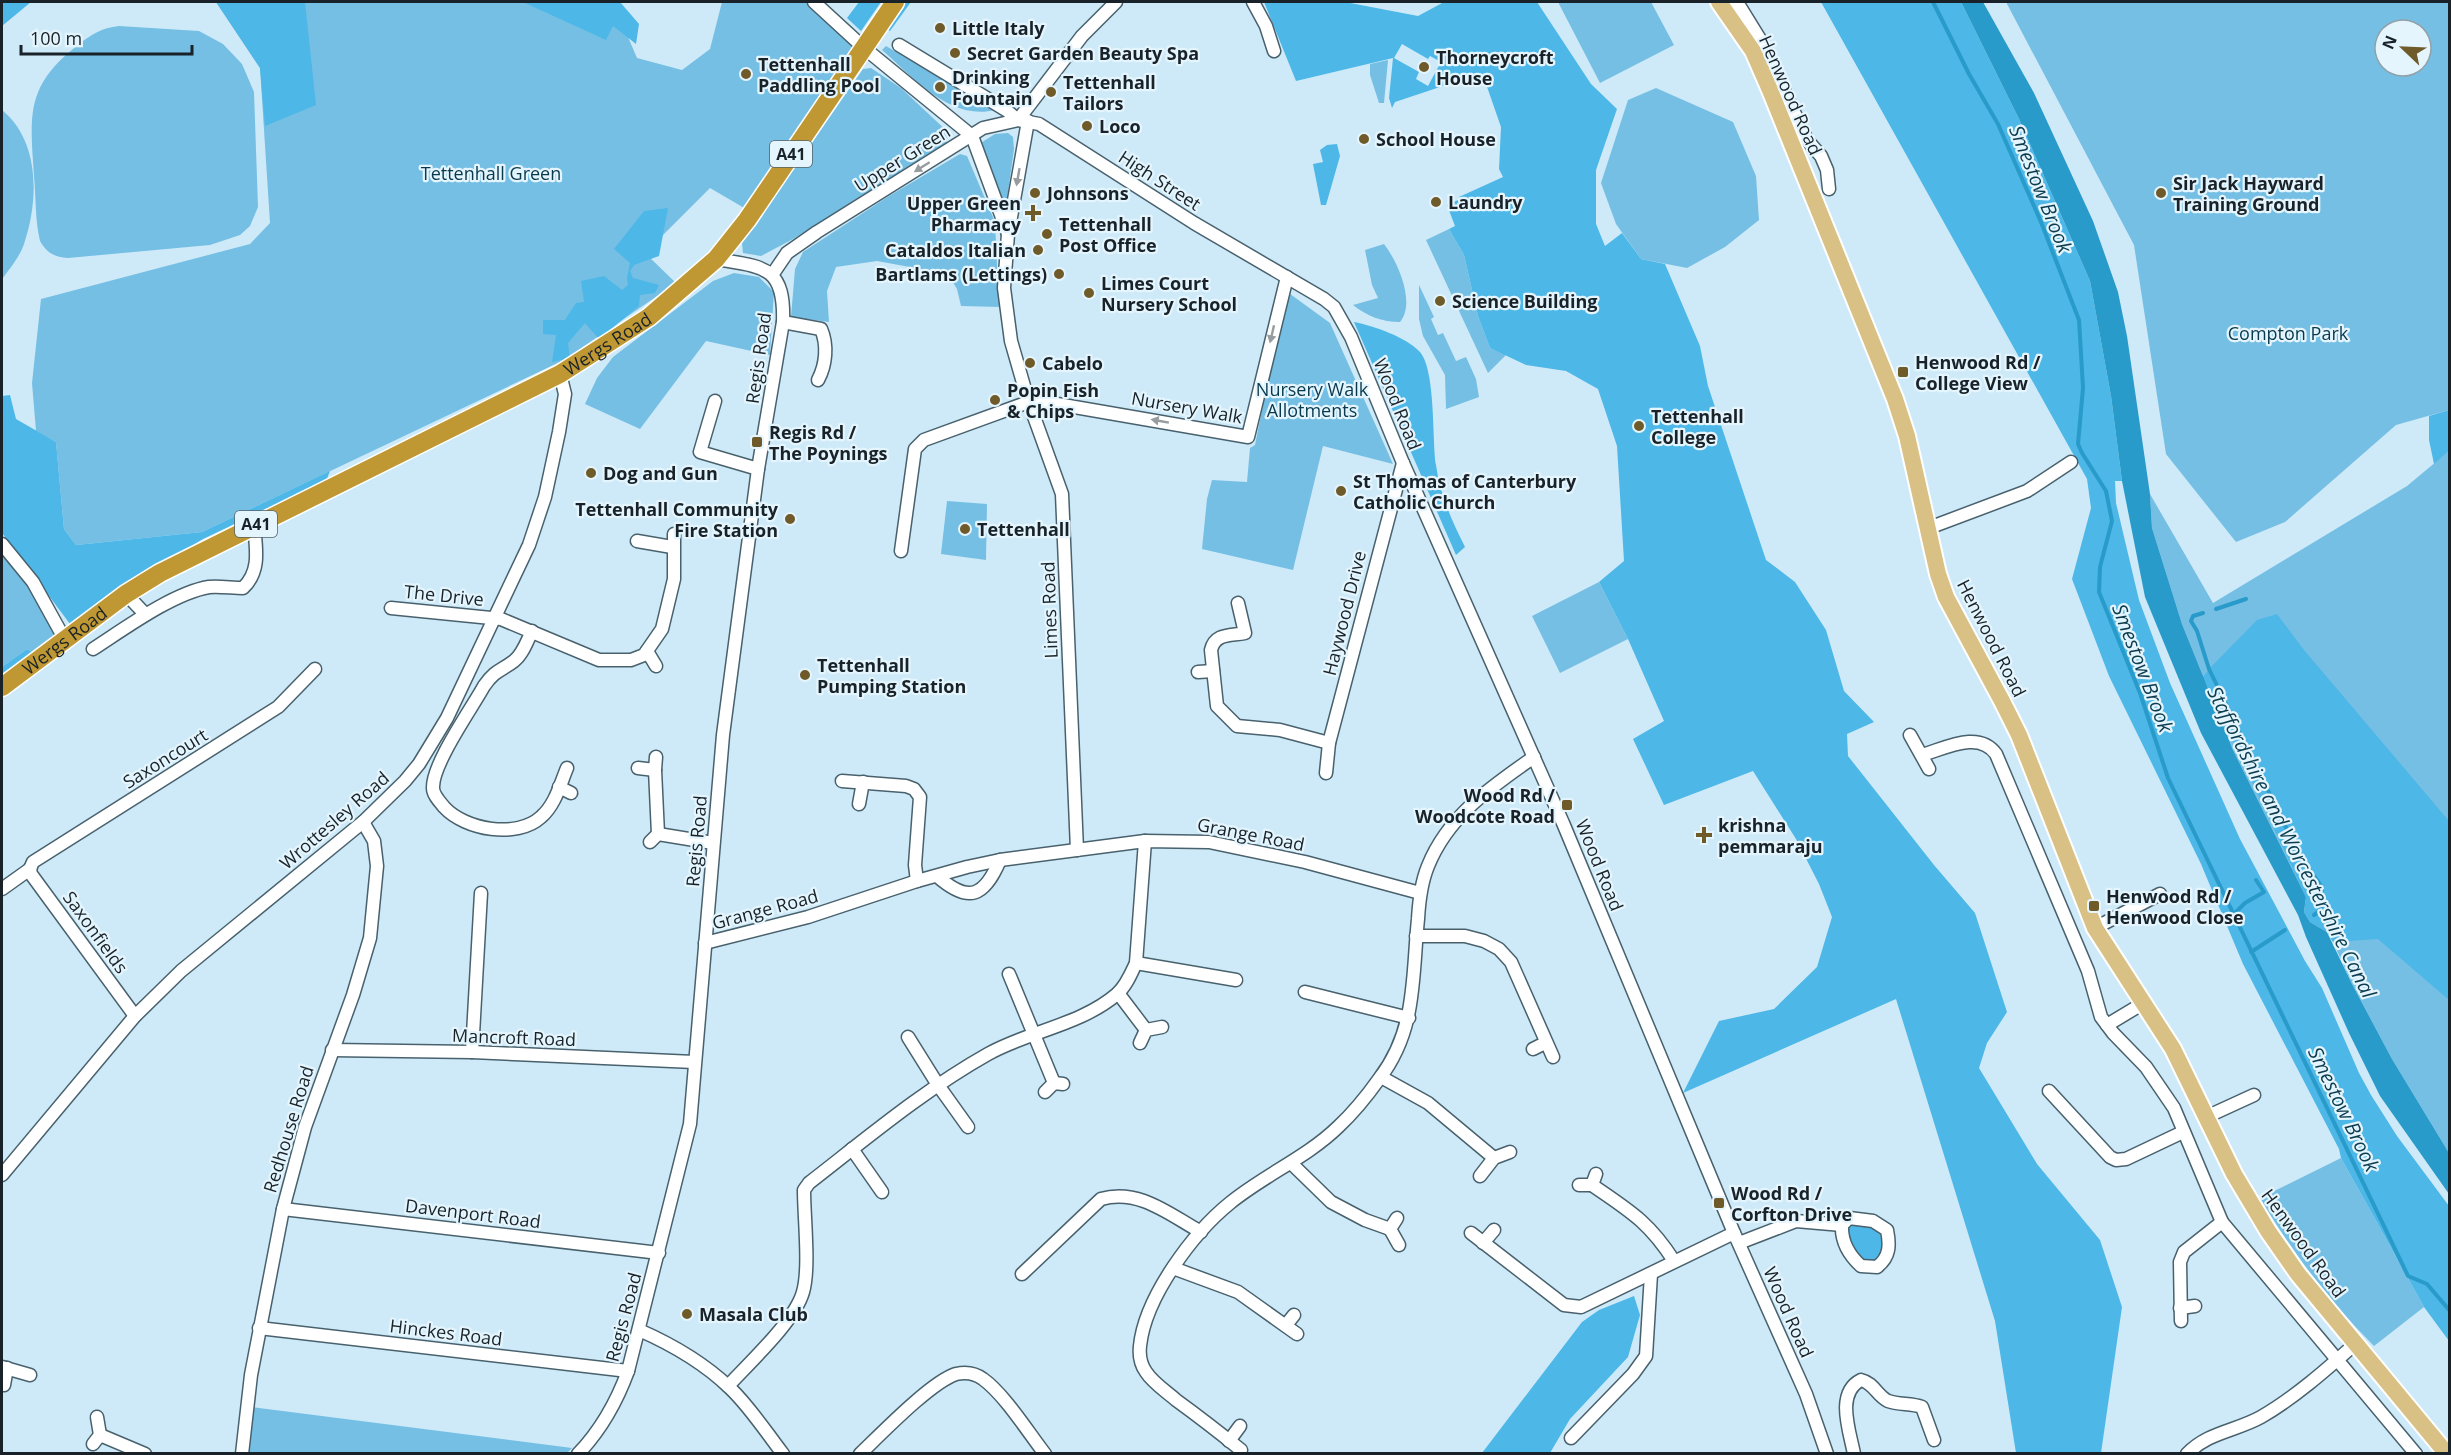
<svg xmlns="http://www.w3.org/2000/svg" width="2451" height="1455" font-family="'Open Sans',sans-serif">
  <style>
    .green { fill: #75bfe4; fill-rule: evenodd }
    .forest { fill: #4db7e7; fill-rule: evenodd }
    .water { fill: #299bca }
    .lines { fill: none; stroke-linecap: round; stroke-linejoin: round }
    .stream { stroke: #299bca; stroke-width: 4 }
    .minor-casing { stroke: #48616d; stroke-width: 15 }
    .major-casing { stroke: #fff; stroke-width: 20 }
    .highway-casing { stroke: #fff; stroke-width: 21 }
    .minor { stroke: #fff; stroke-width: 12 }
    .major { stroke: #d9c185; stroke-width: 16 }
    .highway { stroke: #c09833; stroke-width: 18 }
    .oneway { fill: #979c9e }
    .poi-dot { fill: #6f5a29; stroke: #e4f5fe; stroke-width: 2 }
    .labels { text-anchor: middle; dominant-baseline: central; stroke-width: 4.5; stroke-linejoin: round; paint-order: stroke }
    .shield { fill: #e4f5fe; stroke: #556168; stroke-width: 1.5 }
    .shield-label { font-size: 16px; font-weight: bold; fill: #182228 }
    .poi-label { font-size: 18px; font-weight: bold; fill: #182228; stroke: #e4f5fe; text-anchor: start }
    .street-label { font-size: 18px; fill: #182228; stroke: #e4f5fe }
    .park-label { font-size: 18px; fill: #09394d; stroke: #e4f5fe }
    .water-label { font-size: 20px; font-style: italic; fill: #0d3c4f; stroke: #e4f5fe }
  </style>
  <rect width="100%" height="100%" fill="#ceeaf8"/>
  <g class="green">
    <polygon points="216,2 613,2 637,58 682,70 710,49 722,2 808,2 857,47 746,209 710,188 645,253 676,283 564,360 202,532 76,545 64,529 56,442 36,431 32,383 41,299 250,244 270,223 260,68"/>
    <polygon points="1558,2 1651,2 1674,45 1600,83"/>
    <path d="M2006 2H2449V410L2396 425 2285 522 2236 542 2166 454 2134 245ZM2385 30H2421V66H2385Z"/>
    <path d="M119 26 199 31 223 44 242 64 254 92 258 207 250 226 240 235 210 245 68 258C54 257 47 253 40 241 35 220 36 197 34 176 30 115 25 86 78 45 92 34 101 28 119 26Z"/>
    <path d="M886 46 990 107 995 110C950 121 914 78 882 50Z"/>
    <polygon points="1388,60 1384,103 1379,103 1370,75 1370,64"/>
    <polygon points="871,68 901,88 949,133 946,143 793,239 761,256 743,253 742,243 863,69"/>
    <polygon points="1656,88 1733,122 1756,176 1759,220 1725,247 1687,268 1641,259 1616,224 1601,183 1628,100"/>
    <path d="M2 110C40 141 39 200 24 244 20 256 9 270 2 279Z"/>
    <polygon points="1008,133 1013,137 1014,149 1006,206 995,191 979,144 995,134"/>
    <polygon points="960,154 967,156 995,222 998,285 1001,307 961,306 957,289 948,274 877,261 836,267 827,291 829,322 791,317 795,269 803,252 889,196"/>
    <polygon points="1449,229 1464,255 1478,316 1490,348 1506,355 1488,373 1426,240"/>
    <path d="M1384 244C1398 262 1416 303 1400 322 1382 322 1367 316 1353 305L1378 298 1372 285 1365 250Z"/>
    <polygon points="734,273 759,277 774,292 770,355 706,341 640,429 585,404 597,378 613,357 713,281"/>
    <polygon points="1419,285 1434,317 1431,319 1438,335 1443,333 1456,361 1466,357 1476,379 1479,397 1446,409 1445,375 1423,336 1419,319"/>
    <polygon points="1286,291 1330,323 1393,464 1323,446 1293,570 1202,549 1207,499 1212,480 1247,482 1250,448 1255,445"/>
    <polygon points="2449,451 2449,1153 2392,1059 2352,984 2333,942 2306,897 2233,750 2182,624 2152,528 2150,494 2213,603 2407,486"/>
    <polygon points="947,501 987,504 986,560 941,554"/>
    <polygon points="2,550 30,585 60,639 40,657 27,649 2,667"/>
    <polygon points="1599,582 1628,639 1560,673 1532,616"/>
    <path d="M2341 1158 2424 1307 2374 1346C2330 1302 2292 1252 2260 1198Z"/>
    <polygon points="252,1407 259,1408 572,1448 566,1454 246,1454"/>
  </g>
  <g class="forest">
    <polygon points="2,2 31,2 2,26"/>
    <polygon points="216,2 305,2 316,105 265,126 260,68"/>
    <polygon points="523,2 620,2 639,24 636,44 613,26 606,40"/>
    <polygon points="859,2 881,2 861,31 847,18"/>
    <polygon points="900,2 911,2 890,31 883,26"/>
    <path d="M1264 2H1345L1418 16 1444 2H1537L1591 84 1617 109 1596 170V224L1605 246 1622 233 1641 259 1665 264 1700 346 1708 386 1766 560 1795 582 1826 630 1844 691 1874 722 1847 734 1848 756 1934 865 1975 913 2007 1012 1987 1043 1979 1068 2037 1164 2100 1240 2122 1307 2101 1453H2016L1995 1321 1896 999 1683 1093 1719 1021 1774 1009 1817 967 1832 917 1819 884 1796 839 1753 771 1664 805 1633 739 1664 721 1628 639 1599 582 1624 561 1617 446 1598 389 1566 371 1526 365 1490 348 1478 316 1464 255 1449 229 1455 226 1447 205 1460 199 1459 197 1503 177 1499 169 1501 127 1485 81 1476 75 1395 102 1392 108 1389 98 1393 58 1296 81ZM1402 44 1428 59 1430 56 1441 62 1428 86 1416 79 1419 72 1394 58Z"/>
    <polygon points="1821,2 1961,2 2019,119 2090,281 2111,396 2122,481 2115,481 2116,503 2139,600 2170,683 2240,839 2305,961 2322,988 2359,1073 2371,1095 2397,1136 2449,1206 2449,1341 2424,1307 2341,1158 2339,1149 2243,964 2201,864 2109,676 2072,579 2091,508 2087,479"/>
    <polygon points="1337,144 1340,156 1326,205 1321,205 1313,164 1323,162 1320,150 1327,145"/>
    <polygon points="668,208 659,256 634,265 630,271 633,278 659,285 655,293 640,295 639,306 599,339 585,323 568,343 570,358 552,362 556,335 543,334 543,320 565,320 576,303 584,302 581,281 604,276 622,290 628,285 627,278 630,263 614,249 644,211"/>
    <path d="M1354 322C1374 326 1406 337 1420 352 1436 371 1432 440 1436 465 1440 495 1452 521 1465 547L1456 555Z"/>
    <polygon points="10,395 16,419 56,442 64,529 76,545 202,532 330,471 326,481 203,539 109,596 70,624 2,533 2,396"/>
    <polygon points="2449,410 2449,451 2434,464 2429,440 2429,416"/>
    <polygon points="2277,614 2304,650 2449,821 2449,1000 2378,939 2333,942 2327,932 2310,922 2304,912 2306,897 2203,677 2209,669 2257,620"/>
    <polygon points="27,649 40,657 2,684 2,667"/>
    <path d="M1849 1223 1877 1228C1883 1238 1884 1247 1880 1258L1870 1262 1859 1258 1845 1232Z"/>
    <polygon points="1634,1296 1640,1315 1628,1357 1570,1419 1550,1453 1482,1453 1582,1322 1599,1310"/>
  </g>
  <polygon class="water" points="1961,2 1983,2 2034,93 2093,221 2118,292 2127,336 2150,494 2152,528 2182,624 2233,750 2306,897 2304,912 2310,922 2327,932 2352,984 2392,1059 2449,1153 2449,1194 2380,1096 2349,1033 2306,937 2298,915 2201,733 2145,597 2122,481 2111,396 2090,281 2019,119"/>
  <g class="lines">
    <g class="stream">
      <polyline points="1933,2 1969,74 1998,124 2041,222 2079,320 2083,388 2078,444 2082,453 2106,491 2112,521 2100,567 2099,592 2140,693 2168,778 2408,1276 2427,1284 2450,1311"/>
      <polyline points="2216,609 2246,599"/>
      <polyline points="2203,613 2193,616 2191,621 2197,631 2209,669 2296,848 2308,868 2322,887 2321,910 2314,915"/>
      <polyline points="2234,914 2245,903 2264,892 2256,880"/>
      <polyline points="2251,952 2285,930"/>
    </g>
    <defs>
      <g id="minor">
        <polyline points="814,2 863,47 972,136"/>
        <polyline points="1253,2 1266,26 1274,51"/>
        <polyline points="1737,2 1761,41 1807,140 1821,156 1827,170 1829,189"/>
        <polyline points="899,45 1006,110 1018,120 1082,36 1116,2"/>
        <polyline points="1028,121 1008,234 1004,288 1011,341 1028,400 1062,494 1077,850"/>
        <polyline points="972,136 1008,234"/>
        <polyline points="772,275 787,253 817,232 983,128 1018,120 1039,124 1194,223 1324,299 1334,307 1351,337 1403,463 1563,823 1734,1233 1806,1394 1827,1454"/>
        <path d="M783 322 821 329C828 345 826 365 818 380"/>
        <polyline points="715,401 700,452 758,469"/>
        <polyline points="1926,529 2027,491 2071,462"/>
        <polyline points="637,541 672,547"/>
        <polyline points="2,544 33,582 65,640"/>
        <polyline points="901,551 915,449 924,440 1034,400 1248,437 1287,277"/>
        <polyline points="126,594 145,614"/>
        <path d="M1238 603 1245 633C1230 636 1215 633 1211 650L1217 706 1237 726 1280 730 1329 743"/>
        <polyline points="391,608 501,619 599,660 631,660 644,655 662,629 674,579 674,534"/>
        <path d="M532 631C527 641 523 654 514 661 501 671 495 670 484 686 472 708 432 764 433 788 433 795 440 802 444 807 465 830 517 839 541 817 555 805 560 785 567 768"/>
        <path d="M93 649C124 629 173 593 209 587 220 586 232 588 243 588 261 571 256 549 254 525"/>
        <polyline points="647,651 656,666"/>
        <polyline points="1198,672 1213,671"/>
        <polyline points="1910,735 1929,769"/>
        <path d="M1922 755C1946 748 1979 730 1996 754L2088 971 2101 1017 2113 1033 2146 1067 2174 1108 2222 1222 2416 1454"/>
        <polyline points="656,757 655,770 658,834"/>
        <polyline points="638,768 655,770"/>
        <polyline points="1326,773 1329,743 1403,463"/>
        <polyline points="842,781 906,786 914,789 920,797 915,865 917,881"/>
        <polyline points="559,787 571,793"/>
        <polyline points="859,804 863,782"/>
        <polyline points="650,842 658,834 713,843"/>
        <polyline points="30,869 33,862 278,707 315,669"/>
        <polyline points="30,869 31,874 135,1016"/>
        <path d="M937 876C969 904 984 897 1000 860"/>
        <polyline points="2,889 30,869"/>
        <polyline points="2095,928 2160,894"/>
        <polyline points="1416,936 1465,936 1484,941 1499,949 1511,962 1553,1057"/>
        <polyline points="705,943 808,917 917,881 967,867 1000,860 1145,841 1209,842 1305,862 1420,893"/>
        <polyline points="1136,963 1236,980"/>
        <polyline points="1009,974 1054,1083"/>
        <polyline points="1305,992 1409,1018"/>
        <polyline points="1118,993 1146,1030"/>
        <polyline points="2107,1025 2142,1004"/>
        <polyline points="908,1037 938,1085 968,1127"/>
        <polyline points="1140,1043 1146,1030 1162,1027"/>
        <polyline points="1533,1049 1545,1043"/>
        <polyline points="332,1050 472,1052 694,1062"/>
        <polyline points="472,1052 481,893"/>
        <polyline points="1381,1077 1428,1103 1494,1158"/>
        <polyline points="2049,1091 2110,1157 2116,1160 2126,1159 2183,1132"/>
        <polyline points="1045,1092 1054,1083 1063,1084"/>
        <polyline points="2206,1117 2254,1095"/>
        <polyline points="852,1149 882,1192"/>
        <polyline points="1292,1164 1331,1202 1365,1220 1390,1229"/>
        <polyline points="2,1175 135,1016 181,971 363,822 405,781 419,764 447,718 529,545 545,497 559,432 565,394 560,374"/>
        <polyline points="1480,1176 1494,1158 1510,1152"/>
        <polyline points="1579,1185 1592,1185 1596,1174"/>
        <path d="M1592 1185C1630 1211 1649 1222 1674 1261"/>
        <polyline points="283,1209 659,1253"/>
        <polyline points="1397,1218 1390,1229 1399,1245"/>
        <path d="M1849 1218 1873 1221 1887 1230C1890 1245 1890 1257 1877 1267L1861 1266C1849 1255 1841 1242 1842 1225Z"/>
        <polyline points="1471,1233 1564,1305 1581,1307 1734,1233"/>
        <polyline points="1483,1243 1494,1230"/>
        <polyline points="1739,1243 1796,1221 1842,1225"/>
        <polyline points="1173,1268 1238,1292 1297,1334"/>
        <path d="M1022 1274 1101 1199C1139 1188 1170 1215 1201 1232"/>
        <polyline points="2180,1308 2195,1306"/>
        <polyline points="2181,1321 2180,1262 2184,1252 2222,1222"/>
        <polyline points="1286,1325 1294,1315"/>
        <polyline points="259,1328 628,1371"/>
        <path d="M639 1330C671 1344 705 1364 730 1388 750 1407 766 1432 783 1454"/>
        <polyline points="2,1367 30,1375"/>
        <polyline points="4,1385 7,1368"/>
        <path d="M728 1386C749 1363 795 1321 803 1292 810 1268 804 1218 804 1190L809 1183C867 1138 924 1090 988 1054 1029 1031 1081 1025 1117 994 1126 986 1131 974 1136 963L1145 841"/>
        <polyline points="100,1435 145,1454"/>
        <polyline points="1571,1438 1633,1374 1646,1356 1651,1274"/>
        <polyline points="1229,1441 1240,1426"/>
        <polyline points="93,1444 100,1435 97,1417"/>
        <path d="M1241 1450C1220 1433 1198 1416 1176 1400 1167 1392 1153 1383 1146 1372 1141 1365 1139 1355 1140 1346 1145 1297 1193 1233 1230 1203 1264 1175 1306 1158 1338 1127 1353 1113 1367 1096 1379 1079 1417 1030 1412 977 1418 919 1419 901 1421 883 1428 866 1448 816 1491 787 1534 757"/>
        <polyline points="242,1454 251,1375 283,1209 305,1127 353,995 370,938 377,866 374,841 363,822"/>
        <path d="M578 1454C600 1431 617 1401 628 1371L690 1124 723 735 758 469 783 322C785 266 764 267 716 259"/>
        <path d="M860 1454C881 1434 931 1382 956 1374 965 1372 975 1373 983 1379 1004 1394 1028 1432 1045 1454"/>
        <path d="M1854 1454C1850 1432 1835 1393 1861 1380 1874 1383 1877 1396 1888 1401 1899 1405 1911 1403 1922 1407L1934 1440"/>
        <path d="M2187 1454C2208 1432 2236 1431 2261 1417 2294 1398 2326 1370 2355 1344"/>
      </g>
      <polyline id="major" points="1719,2 1753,51 1770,90 1895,399 1907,436 1938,574 1946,597 2002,701 2019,735 2095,928 2173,1049 2234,1174 2268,1231 2298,1274 2447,1454"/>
      <g id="highway">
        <path id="s1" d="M2 687 126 594 160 573 560 374 649 317 716 259 747 220 895 2"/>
      </g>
    </defs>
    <use href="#minor" class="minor-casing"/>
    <use href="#major" class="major-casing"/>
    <use href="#highway" class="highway-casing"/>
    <use href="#minor" class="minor"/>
    <use href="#major" class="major"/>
    <use href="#highway" class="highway"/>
  </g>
  <defs><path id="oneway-solid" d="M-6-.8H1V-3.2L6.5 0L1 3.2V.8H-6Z" transform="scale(1.5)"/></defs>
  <g class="oneway">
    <use href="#oneway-solid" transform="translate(922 167) rotate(148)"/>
    <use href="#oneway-solid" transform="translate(1018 177) rotate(100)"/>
    <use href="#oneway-solid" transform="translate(1272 334) rotate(103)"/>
    <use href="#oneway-solid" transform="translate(1160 421) rotate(-170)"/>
  </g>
  <g class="poi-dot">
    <circle cx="940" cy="28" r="6"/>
    <circle cx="955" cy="53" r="6"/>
    <circle cx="1424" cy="67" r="6"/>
    <circle cx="746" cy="74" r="6"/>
    <circle cx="940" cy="87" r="6"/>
    <circle cx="1051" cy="92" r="6"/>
    <circle cx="1087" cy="126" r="6"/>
    <circle cx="1364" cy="139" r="6"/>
    <circle cx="1035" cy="193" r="6"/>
    <circle cx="2161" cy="193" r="6"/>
    <circle cx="1436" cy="202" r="6"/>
    <path d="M1030 204h6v6h6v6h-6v6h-6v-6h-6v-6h6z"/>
    <circle cx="1047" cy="234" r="6"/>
    <circle cx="1038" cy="250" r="6"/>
    <circle cx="1059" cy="274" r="6"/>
    <circle cx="1089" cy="293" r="6"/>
    <circle cx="1440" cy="301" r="6"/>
    <circle cx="1030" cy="363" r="6"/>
    <rect x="1897" y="366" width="12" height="12" rx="3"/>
    <circle cx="995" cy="400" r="6"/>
    <circle cx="1639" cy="426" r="6"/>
    <rect x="751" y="436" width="12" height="12" rx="3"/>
    <circle cx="591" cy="473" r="6"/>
    <circle cx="1341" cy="491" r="6"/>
    <circle cx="790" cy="519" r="6"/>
    <circle cx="965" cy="529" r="6"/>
    <circle cx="805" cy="675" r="6"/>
    <rect x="1561" y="799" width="12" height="12" rx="3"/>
    <path d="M1701 826h6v6h6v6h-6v6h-6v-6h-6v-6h6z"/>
    <rect x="2088" y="900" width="12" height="12" rx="3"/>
    <rect x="1713" y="1197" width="12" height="12" rx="3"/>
    <circle cx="687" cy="1314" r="6"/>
  </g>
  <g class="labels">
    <g class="shield">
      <rect x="770" y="141" width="42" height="26" rx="4.5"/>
      <rect x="235" y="511" width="42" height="26" rx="4.5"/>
    </g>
    <g class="shield-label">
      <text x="791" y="154">A41</text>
      <text x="256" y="524">A41</text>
    </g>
    <g class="poi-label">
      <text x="952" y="28">Little Italy</text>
      <text x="967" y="53">Secret Garden Beauty Spa</text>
      <text x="1436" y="57">Thorneycroft<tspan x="1436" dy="21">House</tspan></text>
      <text x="758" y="64">Tettenhall<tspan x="758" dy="21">Paddling Pool</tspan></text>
      <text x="952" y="77">Drinking<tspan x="952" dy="21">Fountain</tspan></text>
      <text x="1063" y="82">Tettenhall<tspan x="1063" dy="21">Tailors</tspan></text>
      <text x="1099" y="126">Loco</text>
      <text x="1376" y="139">School House</text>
      <text x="2173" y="183">Sir Jack Hayward<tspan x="2173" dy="21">Training Ground</tspan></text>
      <text x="1047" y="193">Johnsons</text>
      <text x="1448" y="202">Laundry</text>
      <text x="1021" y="203" text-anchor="end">Upper Green<tspan x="1021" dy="21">Pharmacy</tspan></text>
      <text x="1059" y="224">Tettenhall<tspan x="1059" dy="21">Post Office</tspan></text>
      <text x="1026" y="250" text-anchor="end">Cataldos Italian</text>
      <text x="1047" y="274" text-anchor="end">Bartlams (Lettings)</text>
      <text x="1101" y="283">Limes Court<tspan x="1101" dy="21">Nursery School</tspan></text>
      <text x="1452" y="301">Science Building</text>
      <text x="1915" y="362">Henwood Rd /<tspan x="1915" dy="21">College View</tspan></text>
      <text x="1042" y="363">Cabelo</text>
      <text x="1007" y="390">Popin Fish<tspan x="1007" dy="21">&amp; Chips</tspan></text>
      <text x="1651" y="416">Tettenhall<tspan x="1651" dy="21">College</tspan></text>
      <text x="769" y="432">Regis Rd /<tspan x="769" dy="21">The Poynings</tspan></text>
      <text x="603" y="473">Dog and Gun</text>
      <text x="1353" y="481">St Thomas of Canterbury<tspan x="1353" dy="21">Catholic Church</tspan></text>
      <text x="778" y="509" text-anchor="end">Tettenhall Community<tspan x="778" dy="21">Fire Station</tspan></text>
      <text x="977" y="529">Tettenhall</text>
      <text x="817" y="665">Tettenhall<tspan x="817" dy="21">Pumping Station</tspan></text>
      <text x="1555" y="795" text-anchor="end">Wood Rd /<tspan x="1555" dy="21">Woodcote Road</tspan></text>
      <text x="1718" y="825">krishna<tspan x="1718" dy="21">pemmaraju</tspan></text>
      <text x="2106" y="896">Henwood Rd /<tspan x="2106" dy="21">Henwood Close</tspan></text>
      <text x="1731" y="1193">Wood Rd /<tspan x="1731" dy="21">Corfton Drive</tspan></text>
      <text x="699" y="1314">Masala Club</text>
    </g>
    <g class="street-label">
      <text transform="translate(1791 95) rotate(66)">Henwood Road</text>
      <text transform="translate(902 158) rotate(-32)">Upper Green</text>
      <text transform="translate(1160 180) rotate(33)">High Street</text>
      <text stroke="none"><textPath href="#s1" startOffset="698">Wergs Road</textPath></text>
      <text transform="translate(758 358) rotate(-82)">Regis Road</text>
      <text transform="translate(1398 404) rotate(68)">Wood Road</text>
      <text transform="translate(1187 407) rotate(10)">Nursery Walk</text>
      <text transform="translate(444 595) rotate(6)">The Drive</text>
      <text transform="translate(1049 610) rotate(-92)">Limes Road</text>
      <text transform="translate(1344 613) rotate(-76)">Haywood Drive</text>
      <text transform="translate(1992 638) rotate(63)">Henwood Road</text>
      <text stroke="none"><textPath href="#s1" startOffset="78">Wergs Road</textPath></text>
      <text transform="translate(165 758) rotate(-32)">Saxoncourt</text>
      <text transform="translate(334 820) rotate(-41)">Wrottesley Road</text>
      <text transform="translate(1251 834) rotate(11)">Grange Road</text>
      <text transform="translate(696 841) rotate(-85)">Regis Road</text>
      <text transform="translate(1600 865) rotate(68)">Wood Road</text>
      <text transform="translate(765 909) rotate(-15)">Grange Road</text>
      <text transform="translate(96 932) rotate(54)">Saxonfields</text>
      <text transform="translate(514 1037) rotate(2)">Mancroft Road</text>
      <text transform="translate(288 1129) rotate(-73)">Redhouse Road</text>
      <text transform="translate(473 1213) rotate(7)">Davenport Road</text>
      <text transform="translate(2304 1243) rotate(54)">Henwood Road</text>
      <text transform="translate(1789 1312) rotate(66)">Wood Road</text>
      <text transform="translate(623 1317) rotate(-75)">Regis Road</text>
      <text transform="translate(446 1332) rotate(7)">Hinckes Road</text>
    </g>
    <g class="park-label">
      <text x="491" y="173">Tettenhall Green</text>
      <text x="2288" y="333">Compton Park</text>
      <text x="1312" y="389">Nursery Walk<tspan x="1312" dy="21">Allotments</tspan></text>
    </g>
    <g class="water-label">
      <text transform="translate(2041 189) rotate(68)">Smestow Brook</text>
      <text transform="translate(2143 668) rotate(69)">Smestow Brook</text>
      <text transform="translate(2292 842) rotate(63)">Staffordshire and Worcestershire Canal</text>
      <text transform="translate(2344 1109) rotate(64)">Smestow Brook</text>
    </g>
  </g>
  <rect width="2451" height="1455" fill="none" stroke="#182228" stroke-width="6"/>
  <g transform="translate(2403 48) rotate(293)"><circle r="28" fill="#e4f5fe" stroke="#92a1a8" stroke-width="1.5"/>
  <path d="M0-4.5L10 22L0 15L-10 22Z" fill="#6f5a29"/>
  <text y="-9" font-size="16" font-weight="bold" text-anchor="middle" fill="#182228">N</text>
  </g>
  <path d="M21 45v9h171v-9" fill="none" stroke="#182228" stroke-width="3"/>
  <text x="30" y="45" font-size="18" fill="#182228" stroke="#e4f5fe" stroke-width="4.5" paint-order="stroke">100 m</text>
</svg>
